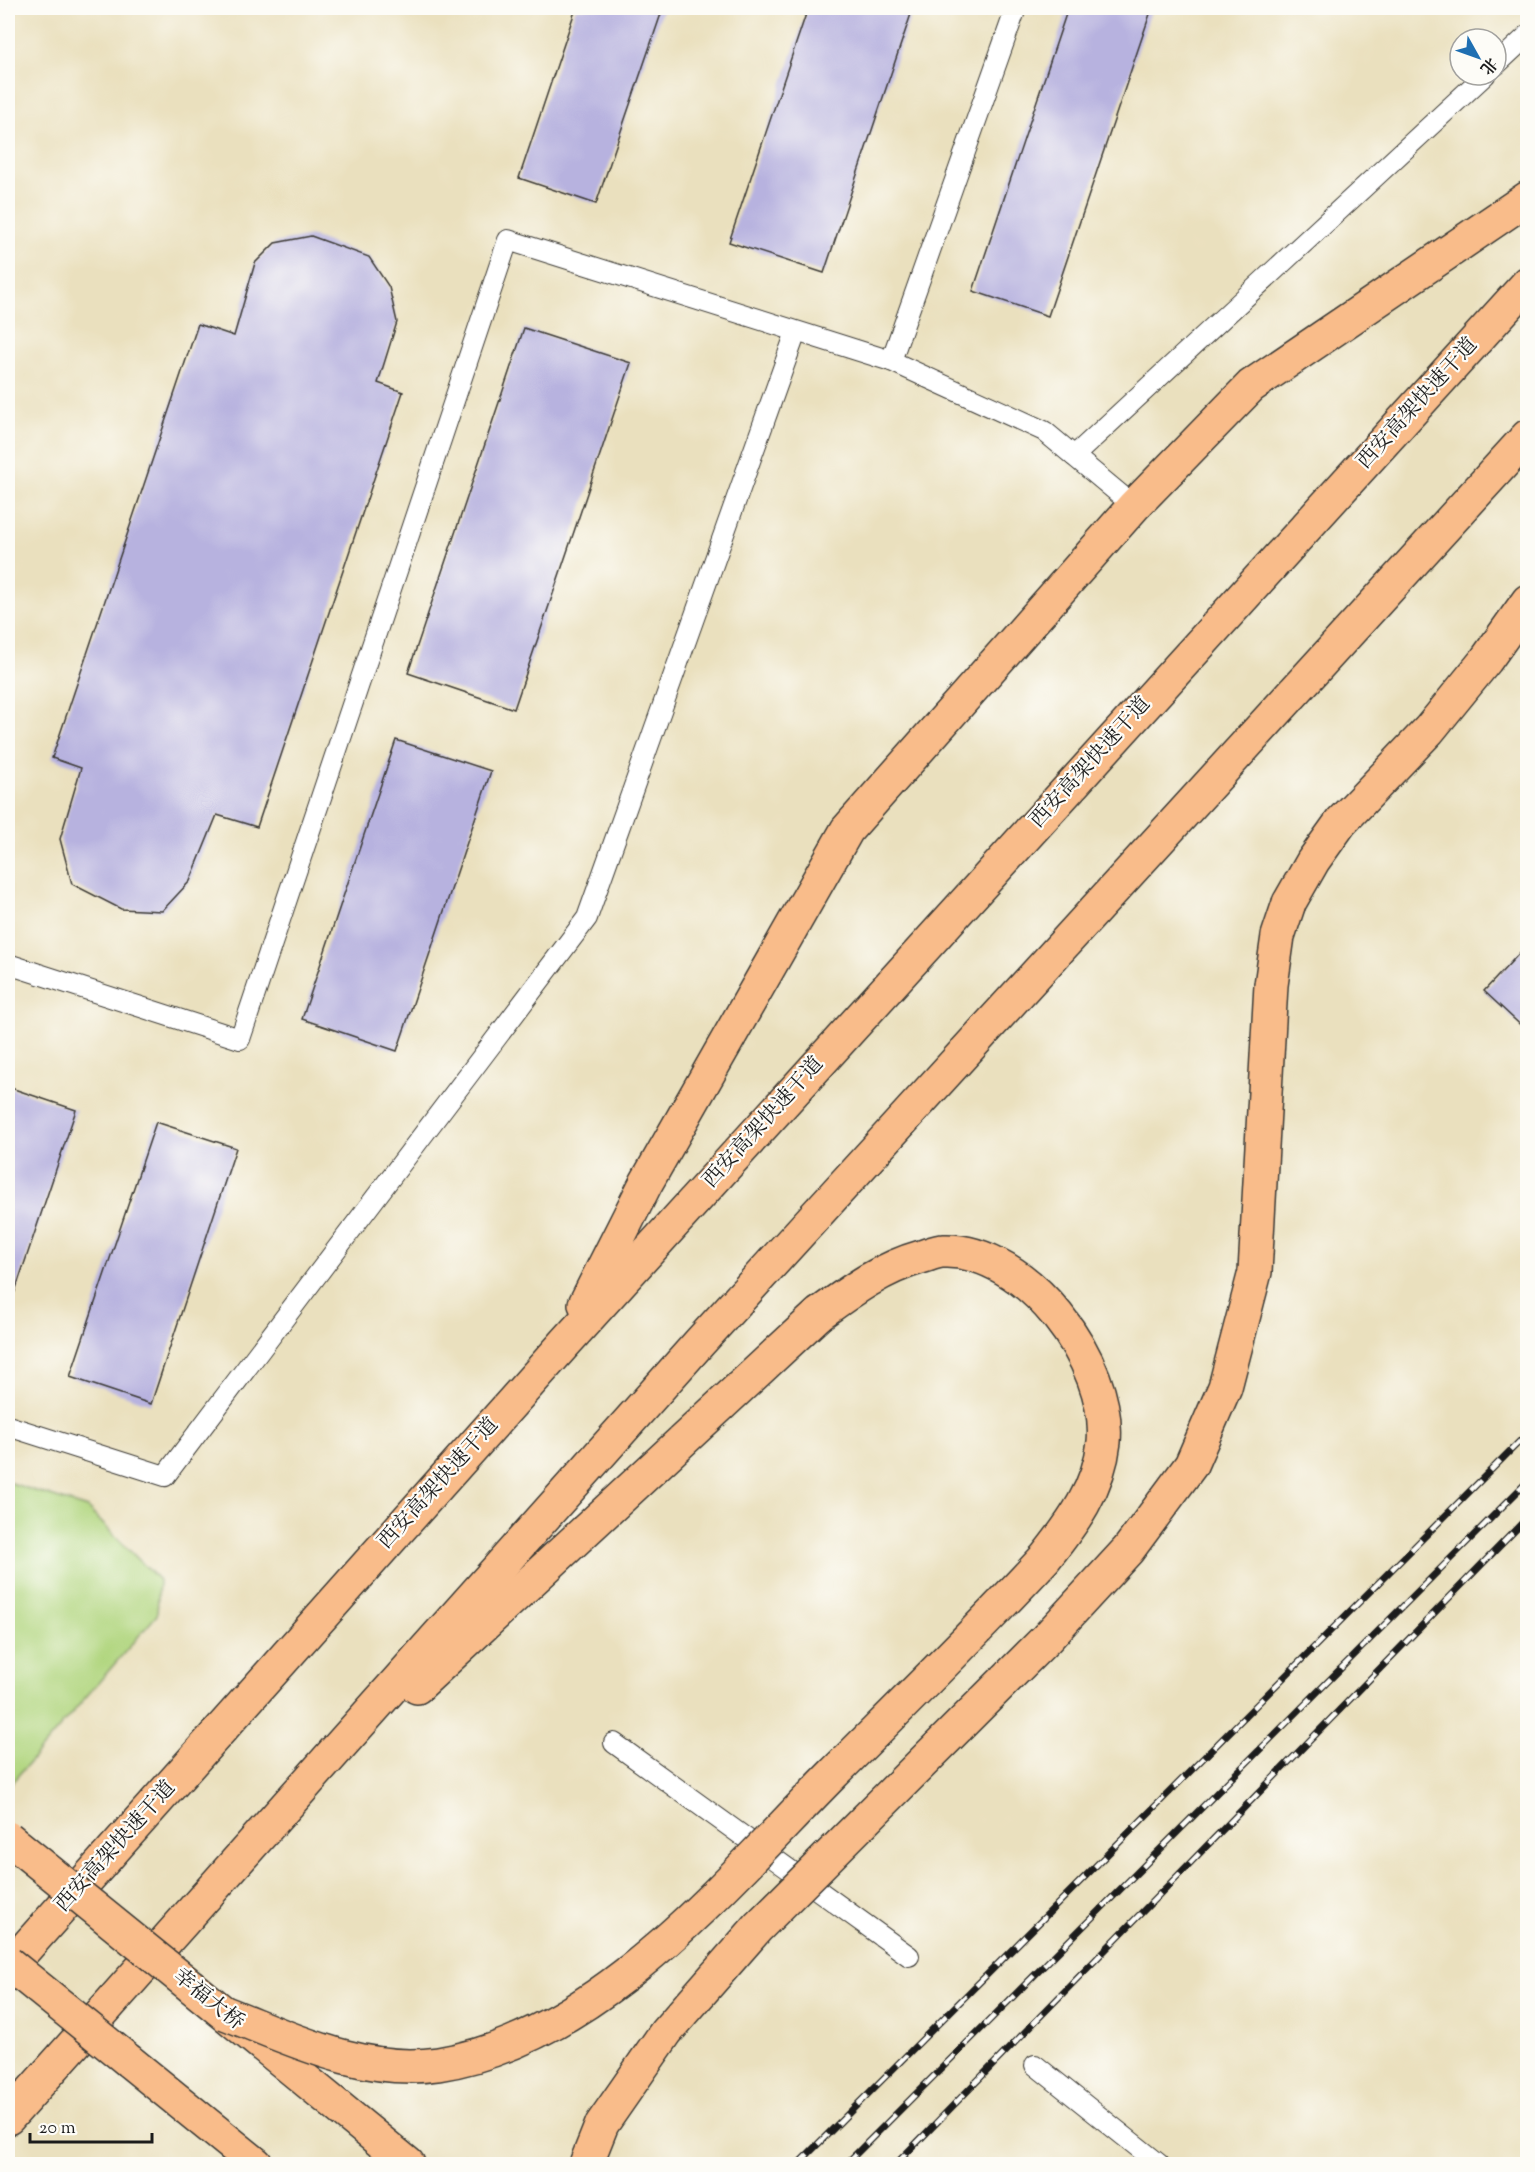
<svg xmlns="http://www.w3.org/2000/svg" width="1535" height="2172" font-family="'Sorts Mill Goudy','Noto Serif SC',serif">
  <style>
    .green { fill: #b1d67f; stroke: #66794e; stroke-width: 1.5 }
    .building { fill: #b7b2df }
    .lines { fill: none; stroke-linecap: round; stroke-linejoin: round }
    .service-casing { stroke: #3b3934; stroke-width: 22 }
    .primary-casing { stroke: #3b3934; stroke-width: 36 }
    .trunk-casing { stroke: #3b3934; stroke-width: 36 }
    .service { stroke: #fff; stroke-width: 20 }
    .primary { stroke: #f9bc8a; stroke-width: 33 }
    .trunk { stroke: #f9bc8a; stroke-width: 33 }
    .rail-casing { stroke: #1c1c1c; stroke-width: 7 }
    .rail { stroke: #fdfcf7; stroke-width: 4.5; stroke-dasharray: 14; stroke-linecap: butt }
    .primary-bridge-casing { stroke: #3b3934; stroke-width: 36; stroke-linecap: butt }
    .trunk-bridge-casing { stroke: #3b3934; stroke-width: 36; stroke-linecap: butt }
    .primary-bridge { stroke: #f9bc8a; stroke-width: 33 }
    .trunk-bridge { stroke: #f9bc8a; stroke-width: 33 }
    .labels { text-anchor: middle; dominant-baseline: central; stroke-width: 4.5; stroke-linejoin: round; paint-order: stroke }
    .street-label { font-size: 21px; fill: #1c1c1c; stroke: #fdfcf7 }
  </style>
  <rect width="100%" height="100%" fill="#fdfcf7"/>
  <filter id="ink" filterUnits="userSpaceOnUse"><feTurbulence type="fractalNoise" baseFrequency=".0167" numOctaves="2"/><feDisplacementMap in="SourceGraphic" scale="12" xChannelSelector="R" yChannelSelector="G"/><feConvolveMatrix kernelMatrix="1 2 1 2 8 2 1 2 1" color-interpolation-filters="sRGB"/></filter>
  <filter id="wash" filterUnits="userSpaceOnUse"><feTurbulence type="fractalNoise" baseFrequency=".008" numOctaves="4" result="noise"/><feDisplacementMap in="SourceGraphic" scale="24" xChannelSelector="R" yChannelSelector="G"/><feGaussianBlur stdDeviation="1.35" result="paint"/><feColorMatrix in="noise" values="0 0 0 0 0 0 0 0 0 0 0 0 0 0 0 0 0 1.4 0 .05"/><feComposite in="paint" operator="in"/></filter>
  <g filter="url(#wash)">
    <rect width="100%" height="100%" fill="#eae0be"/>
    <polygon class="green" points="8,1482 87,1508 159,1580 157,1615 8,1787"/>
    <g id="blocks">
      <g class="building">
        <polygon points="576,8 663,8 596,204 519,178"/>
        <polygon points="808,8 913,8 824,273 729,242"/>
        <polygon points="1068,8 1152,8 1048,316 973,291"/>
        <polygon points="311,236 369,257 389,287 397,322 378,383 403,392 257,827 217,815 190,881 162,911 121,909 72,884 60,839 81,768 52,758 198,324 234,336 255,263 275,243"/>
        <polygon points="524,328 631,363 514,709 408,673"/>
        <polygon points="396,740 491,771 397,1051 302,1019"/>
        <polygon points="1528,944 1528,1032 1484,991"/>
        <polygon points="8,1087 76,1110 8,1312"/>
        <polygon points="156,1122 236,1148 151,1404 70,1377"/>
      </g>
    </g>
  </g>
  <g filter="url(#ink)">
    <use href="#blocks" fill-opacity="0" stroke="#3b3934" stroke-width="1.5"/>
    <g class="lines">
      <defs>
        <g id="service">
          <polyline points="1496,65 1528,35"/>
          <polyline points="891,361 1016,8"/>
          <polyline points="1074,456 1485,75"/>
          <polyline points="8,964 240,1039 508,240 891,361 1044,431 1134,506"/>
          <polyline points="8,1426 165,1476 587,918 796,332"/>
          <polyline points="614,1743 909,1956"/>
          <polyline points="1035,2065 1159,2164"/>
        </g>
        <g id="primary">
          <polyline points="192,1987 408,2164"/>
          <polyline points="129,2061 256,2164"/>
        </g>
        <g id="trunk">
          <polyline points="1289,903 1313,861 1341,822 1429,730 1486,660 1528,601"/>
          <polyline points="585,1304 646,1183 847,830 1134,506 1251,386 1528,198"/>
          <polyline points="417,1687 819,1314"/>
          <polyline points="8,1968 567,1341 1528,283"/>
          <polyline points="8,2118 700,1342 1528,436"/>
        </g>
      </defs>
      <use href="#service" class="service-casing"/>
      <use href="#primary" class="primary-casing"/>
      <use href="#trunk" class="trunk-casing"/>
      <use href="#service" class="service"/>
      <use href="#primary" class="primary"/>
      <use href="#trunk" class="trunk"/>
      <defs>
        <g id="rail">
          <polyline points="798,2164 1528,1433"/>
          <polyline points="846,2164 1528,1481"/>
          <polyline points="896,2164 1528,1517"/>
        </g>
      </defs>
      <use href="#rail" class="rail-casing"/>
      <use href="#rail" class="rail"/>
      <defs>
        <g id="primary-bridge">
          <polyline points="8,1838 192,1987"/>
          <polyline points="8,1963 129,2061"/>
        </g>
        <g id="trunk-bridge">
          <path d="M225 2013C292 2039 364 2075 438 2064 598 2039 724 1884 833 1774 904 1703 977 1632 1045 1558 1073 1523 1099 1488 1104 1442 1111 1363 1027 1248 943 1251 936 1251 928 1255 921 1257 882 1268 852 1290 819 1314"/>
          <polyline points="586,2164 602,2124 666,2032 758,1927 1046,1639 1128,1550 1191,1465 1225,1387 1255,1272 1271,985 1278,936 1289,903"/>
        </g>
      </defs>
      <use href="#primary-bridge" class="primary-bridge-casing"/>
      <use href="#trunk-bridge" class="trunk-bridge-casing"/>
      <use href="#primary-bridge" class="primary-bridge"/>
      <use href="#trunk-bridge" class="trunk-bridge"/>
    </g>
  </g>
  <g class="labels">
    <g class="street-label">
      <text transform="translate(1418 404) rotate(-48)">西安高架快速干道</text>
      <text transform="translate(1091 763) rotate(-48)">西安高架快速干道</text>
      <text transform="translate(764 1123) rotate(-48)">西安高架快速干道</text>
      <text transform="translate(439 1484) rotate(-48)">西安高架快速干道</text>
      <text transform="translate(116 1847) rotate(-48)">西安高架快速干道</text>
      <text transform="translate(208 2000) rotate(39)">幸福大桥</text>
    </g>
  </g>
  <rect width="1535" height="2172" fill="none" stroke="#fdfcf7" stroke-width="30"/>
  <g transform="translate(1478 57) rotate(130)"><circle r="28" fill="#fdfcf7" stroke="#a3a29f" stroke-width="1.5"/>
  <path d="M0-4.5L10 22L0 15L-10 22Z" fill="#1f6fb2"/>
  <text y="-9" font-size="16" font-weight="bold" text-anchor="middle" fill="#1c1c1c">北</text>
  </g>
  <path d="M30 2133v9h122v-9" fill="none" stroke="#1c1c1c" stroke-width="3"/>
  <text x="39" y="2133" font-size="18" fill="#1c1c1c" stroke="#fdfcf7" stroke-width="4.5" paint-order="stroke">20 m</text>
</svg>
